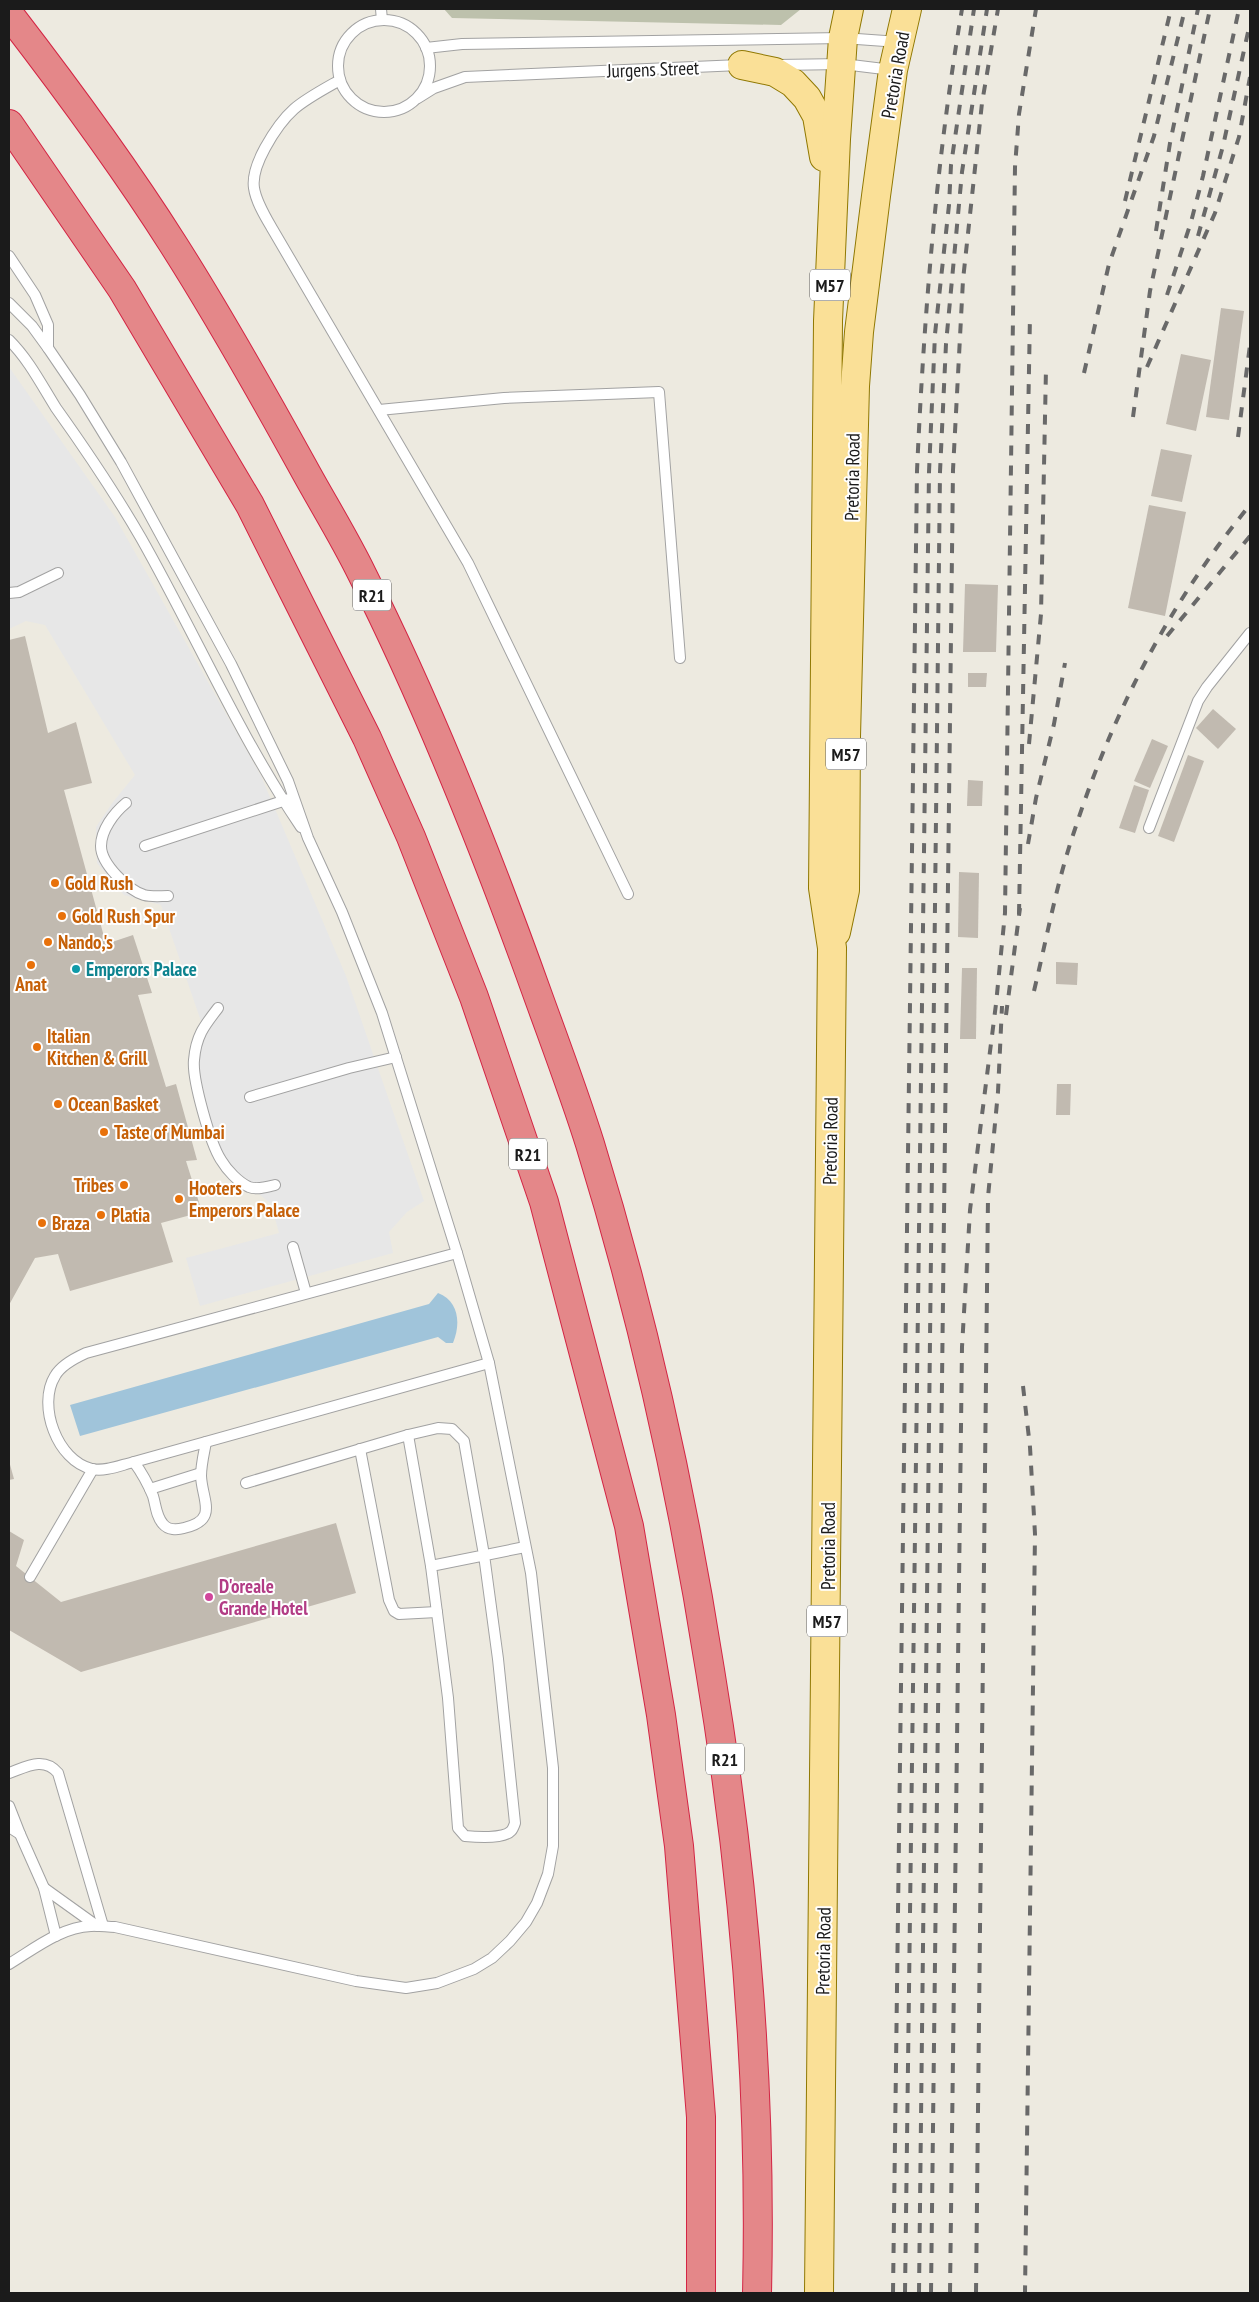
<svg xmlns="http://www.w3.org/2000/svg" width="1259" height="2302" font-family="'PT Sans Narrow',sans-serif">
  <style>
    .construction { fill: #bdc1ac }
    .parking { fill: #e7e7e7 }
    .water { fill: #a0c4da }
    .building { fill: #c1bab0 }
    .lines { fill: none; stroke-linecap: round; stroke-linejoin: round }
    .lane-casing { stroke: #a2a2a2; stroke-width: 12 }
    .primary-casing { stroke: #907802; stroke-width: 30 }
    .highway-casing { stroke: #d32544; stroke-width: 30 }
    .lane { stroke: #fff; stroke-width: 10 }
    .primary { stroke: #fae097; stroke-width: 28 }
    .highway { stroke: #e48789; stroke-width: 28 }
    .rail { stroke: #696969; stroke-width: 4; stroke-dasharray: 10 10; stroke-linecap: butt }
    .food-dot { fill: #e8710a; stroke: #fff; stroke-width: 2 }
    .culture-dot { fill: #0f9aa8; stroke: #fff; stroke-width: 2 }
    .hotel-dot { fill: #d1479c; stroke: #fff; stroke-width: 2 }
    .labels { text-anchor: middle; dominant-baseline: central; stroke-width: 4; stroke-linejoin: round; paint-order: stroke }
    .shield { fill: #fff; stroke: #5f5f5f; stroke-width: 1 }
    .shield-label { font-size: 18px; font-weight: bold; fill: #1b1b1b }
    .street-label { font-size: 19px; fill: #1b1b1b; stroke: #fff }
    .food-label { font-size: 19px; font-weight: bold; fill: #c56008; stroke: #fff; text-anchor: start }
    .culture-label { font-size: 19px; font-weight: bold; fill: #0d838f; stroke: #fff; text-anchor: start }
    .hotel-label { font-size: 19px; font-weight: bold; fill: #b23c85; stroke: #fff; text-anchor: start }
  </style>
  <rect width="100%" height="100%" fill="#edeae0"/>
  <polygon class="construction" points="444,9 801,9 781,25 452,18"/>
  <polygon class="parking" points="9,367 115,517 261,776 346,976 424,1201 407,1212 389,1232 393,1253 200,1306 186,1258 279,1233 271,1204 218,1160 197,1069 203,1027 161,905 124,895 97,863 96,827 113,802 135,775 45,625 26,621 9,629"/>
  <path class="water" d="M438 1293C459 1301 461 1324 453 1343H446L438 1337 80 1436 70 1405 429 1304Z"/>
  <g class="building">
    <polygon points="1221,308 1244,311 1229,420 1206,417"/>
    <polygon points="1181,354 1211,360 1196,431 1166,424"/>
    <polygon points="1161,449 1192,455 1182,502 1151,496"/>
    <polygon points="1149,505 1186,512 1165,616 1128,608"/>
    <polygon points="965,584 998,585 996,652 963,652"/>
    <polygon points="25,636 48,733 76,722 92,783 64,790 106,944 133,935 152,993 138,995 166,1087 176,1084 197,1160 186,1161 202,1212 161,1223 173,1262 70,1291 58,1254 35,1258 9,1305 9,640"/>
    <polygon points="968,673 987,673 986,687 968,687"/>
    <polygon points="1213,709 1236,729 1218,749 1196,728"/>
    <polygon points="1152,739 1168,746 1150,788 1134,781"/>
    <polygon points="1188,755 1204,761 1174,842 1158,836"/>
    <polygon points="968,780 983,781 982,806 967,806"/>
    <polygon points="1134,785 1149,790 1135,833 1119,828"/>
    <polygon points="959,872 979,873 978,938 958,937"/>
    <polygon points="1056,962 1078,963 1077,985 1056,984"/>
    <polygon points="962,968 977,968 976,1039 960,1039"/>
    <polygon points="1057,1084 1071,1084 1070,1115 1056,1115"/>
    <polygon points="9,1461 14,1479 9,1480"/>
    <polygon points="336,1523 356,1593 81,1672 9,1630 9,1531 24,1540 16,1566 61,1602"/>
  </g>
  <g class="lines">
    <defs>
      <g id="lane">
        <polyline points="381,9 382,20"/>
        <circle cx="384" cy="66" r="46"/>
        <polyline points="426,48 462,44 843,38 899,42"/>
        <polyline points="777,65 843,64 892,70"/>
        <path d="M340 80C301 102 287 108 265 148 259 159 252 175 254 188 256 202 266 218 273 230L468 563 628 894"/>
        <polyline points="418,98 434,88 465,77 740,65"/>
        <polyline points="9,256 35,295 48,325 48,348"/>
        <path d="M9 303 32 326 48 348 80 395 121 462 231 664 288 781 308 838 342 912 382 1013 457 1253 489 1363 531 1573 553 1768V1846L548 1874 537 1903 526 1922 510 1941 492 1958 474 1969 437 1983 406 1988 356 1981 115 1927C107 1927 99 1925 91 1926 61 1927 34 1949 9 1964"/>
        <path d="M9 340C29 360 41 384 56 408 86 450 115 493 141 538 195 633 239 736 301 827"/>
        <polyline points="379,410 504,398 659,392 680,658"/>
        <polyline points="9,593 19,592 58,573"/>
        <path d="M126 803C114 813 101 830 101 846 101 864 128 890 144 895 151 897 160 896 168 896"/>
        <polyline points="1149,828 1198,701 1207,687 1250,633"/>
        <polyline points="145,846 289,799"/>
        <path d="M218 1008C204 1026 196 1036 194 1060 192 1079 210 1143 221 1160 227 1170 238 1182 249 1187 257 1190 267 1187 275 1185"/>
        <polyline points="250,1097 349,1068 396,1057"/>
        <polyline points="293,1247 306,1293"/>
        <path d="M457 1253 86 1353C75 1358 61 1365 55 1376 37 1405 57 1461 92 1469 105 1472 121 1465 134 1462L489 1363"/>
        <polyline points="408,1435 431,1566"/>
        <polyline points="360,1449 389,1600 394,1611 399,1614 437,1612"/>
        <path d="M134 1462C142 1473 148 1484 153 1496 156 1506 156 1516 163 1524 168 1530 177 1530 184 1528 219 1520 202 1500 201 1476 201 1465 204 1453 206 1442"/>
        <path d="M246 1483 408 1435 438 1428 452 1429 464 1441 484 1555 498 1659 515 1823C514 1826 513 1829 511 1831 504 1839 475 1837 465 1836L458 1828 448 1698 431 1566 525 1547"/>
        <polyline points="150,1489 201,1473"/>
        <polyline points="30,1577 93,1469"/>
        <path d="M9 1773C26 1767 44 1756 58 1773L103 1926"/>
        <polyline points="9,1806 20,1834"/>
        <polyline points="9,1827 20,1834 44,1888 56,1936"/>
        <polyline points="44,1888 97,1926"/>
      </g>
      <g id="primary">
        <polyline points="742,65 775,72 793,83 807,98 817,116 824,157"/>
        <polyline points="836,932 845,890 846,737 855,386 859,332 876,196 893,70 907,9"/>
        <polyline points="819,2293 832,948 823,888 828,321 836,139 843,38 849,9"/>
      </g>
      <g id="highway">
        <path d="M9 14C66 88 123 165 173 244 219 316 261 391 303 467 322 502 344 537 362 574 430 709 486 851 537 993 555 1043 574 1093 590 1144 643 1316 682 1492 710 1670 744 1875 762 2085 757 2293"/>
        <polyline points="9,124 122,289 250,505 367,738 411,837 474,997 544,1202 629,1526 661,1715 679,1846 701,2117 701,2293"/>
      </g>
    </defs>
    <use href="#lane" class="lane-casing"/>
    <use href="#primary" class="primary-casing"/>
    <use href="#highway" class="highway-casing"/>
    <use href="#lane" class="lane"/>
    <use href="#primary" class="primary"/>
    <use href="#highway" class="highway"/>
    <g class="rail">
      <polyline points="1125,201 1171,9"/>
      <polyline points="1156,231 1170,143 1198,9"/>
      <polyline points="1198,236 1223,146 1250,23"/>
      <polyline points="1167,295 1191,222 1203,176 1239,9"/>
      <polyline points="1147,367 1215,213 1239,137 1250,77"/>
      <polyline points="1084,373 1109,264 1154,136 1185,9"/>
      <polyline points="1133,417 1150,291 1210,9"/>
      <polyline points="1238,437 1250,345"/>
      <polyline points="1167,636 1250,536"/>
      <polyline points="1029,744 1041,614 1046,368"/>
      <polyline points="1028,844 1036,798 1054,724 1065,663"/>
      <polyline points="1019,914 1030,315"/>
      <path d="M1034 991C1047 937 1057 881 1075 829 1113 712 1171 600 1250 505"/>
      <polyline points="1006,1015 1020,908"/>
      <polyline points="1023,1386 1030,1447 1035,1534 1025,2293"/>
      <path d="M893 2293 917 471C924 316 936 162 962 9"/>
      <polyline points="905,2293 929,472 935,334 949,205 951,165 974,9"/>
      <polyline points="919,2293 940,472 946,344 962,172 987,9"/>
      <polyline points="931,2293 953,470 963,280 982,103 998,9"/>
      <polyline points="950,2293 962,1347 970,1210 996,1004 1005,913 1015,167 1019,114 1036,9"/>
      <polyline points="976,2293 988,1197 998,1092 1002,1006"/>
    </g>
  </g>
  <g class="food-dot">
    <circle cx="55" cy="883" r="5"/>
    <circle cx="62" cy="916" r="5"/>
    <circle cx="48" cy="942" r="5"/>
    <circle cx="31" cy="965" r="5"/>
    <circle cx="37" cy="1047" r="5"/>
    <circle cx="58" cy="1104" r="5"/>
    <circle cx="104" cy="1132" r="5"/>
    <circle cx="124" cy="1185" r="5"/>
    <circle cx="179" cy="1199" r="5"/>
    <circle cx="101" cy="1215" r="5"/>
    <circle cx="42" cy="1223" r="5"/>
  </g>
  <circle class="culture-dot" cx="76" cy="969" r="5"/>
  <circle class="hotel-dot" cx="209" cy="1597" r="5"/>
  <g class="labels">
    <g class="shield">
      <rect x="810" y="269.5" width="40" height="31" rx="4"/>
      <rect x="353" y="579.5" width="38" height="31" rx="4"/>
      <rect x="826" y="738.5" width="40" height="31" rx="4"/>
      <rect x="509" y="1138.5" width="38" height="31" rx="4"/>
      <rect x="807" y="1605.5" width="40" height="31" rx="4"/>
      <rect x="706" y="1743.5" width="38" height="31" rx="4"/>
    </g>
    <g class="shield-label">
      <text x="830" y="285">M57</text>
      <text x="372" y="595">R21</text>
      <text x="846" y="754">M57</text>
      <text x="528" y="1154">R21</text>
      <text x="827" y="1621">M57</text>
      <text x="725" y="1759">R21</text>
    </g>
    <g class="street-label">
      <text transform="translate(653 69) rotate(-2)">Jurgens Street</text>
      <text transform="translate(895 75) rotate(-80)">Pretoria Road</text>
      <text transform="translate(852 477) rotate(-89)">Pretoria Road</text>
      <text transform="translate(830 1141) rotate(-89)">Pretoria Road</text>
      <text transform="translate(828 1546) rotate(-90)">Pretoria Road</text>
      <text transform="translate(823 1951) rotate(-89)">Pretoria Road</text>
    </g>
    <g class="food-label">
      <text x="65" y="883">Gold Rush</text>
      <text x="72" y="916">Gold Rush Spur</text>
      <text x="58" y="942">Nando,'s</text>
      <text x="31" y="984" text-anchor="middle">Anat</text>
      <text x="47" y="1036">Italian<tspan x="47" dy="22">Kitchen &amp; Grill</tspan></text>
      <text x="68" y="1104">Ocean Basket</text>
      <text x="114" y="1132">Taste of Mumbai</text>
      <text x="114" y="1185" text-anchor="end">Tribes</text>
      <text x="189" y="1188">Hooters<tspan x="189" dy="22">Emperors Palace</tspan></text>
      <text x="111" y="1215">Platia</text>
      <text x="52" y="1223">Braza</text>
    </g>
    <g class="culture-label">
      <text x="86" y="969">Emperors Palace</text>
    </g>
    <g class="hotel-label">
      <text x="219" y="1586">D'oreale<tspan x="219" dy="22">Grande Hotel</tspan></text>
    </g>
  </g>
  <rect width="1259" height="2302" fill="none" stroke="#1b1b1b" stroke-width="20"/>
</svg>
